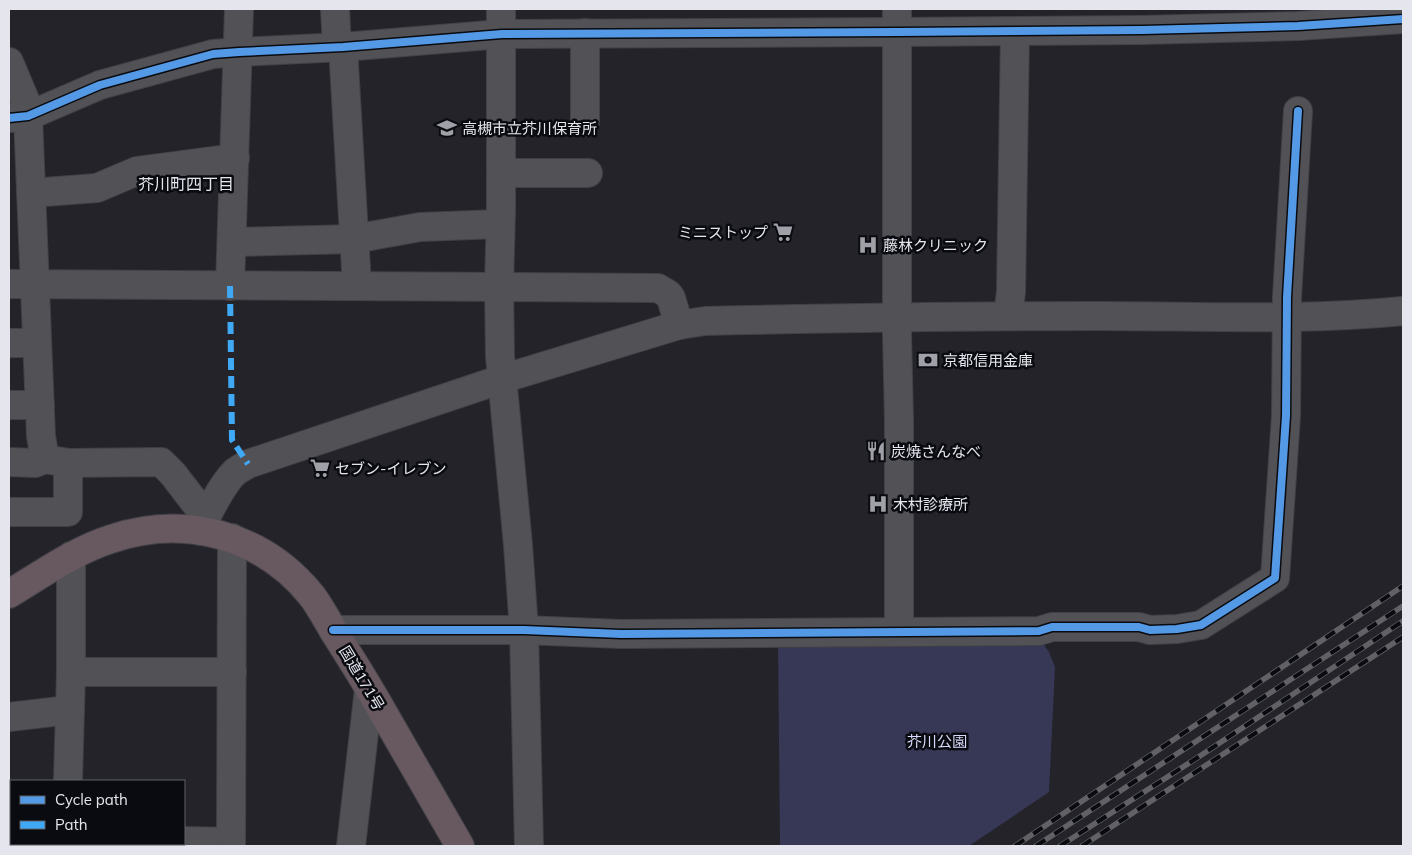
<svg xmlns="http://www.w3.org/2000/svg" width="1412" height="855" font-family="Mulish,'Noto Sans JP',sans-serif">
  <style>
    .green { fill: #363856 }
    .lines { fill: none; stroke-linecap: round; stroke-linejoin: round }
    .minor-casing { stroke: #404046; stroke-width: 30 }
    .highway-casing { stroke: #404046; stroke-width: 30 }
    .minor { stroke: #525256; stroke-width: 28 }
    .highway { stroke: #68585f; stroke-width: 28 }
    .rail-casing { stroke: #626266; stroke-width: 5.5 }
    .rail { stroke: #0a0b10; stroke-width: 4; stroke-dasharray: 11; stroke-linecap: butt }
    .quiet { stroke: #3fa9f5; stroke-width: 6; stroke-dasharray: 12 6; stroke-linecap: butt }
    .cycleway-casing { stroke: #0a0b10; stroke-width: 11 }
    .cycleway { stroke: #5399e6; stroke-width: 8 }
    .labels { text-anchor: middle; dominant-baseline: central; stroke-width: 5; stroke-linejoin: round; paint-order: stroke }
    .poi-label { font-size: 15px; fill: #e4e5ed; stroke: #0a0b10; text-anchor: start }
    .street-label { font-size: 15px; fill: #e4e5ed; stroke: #0a0b10 }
    .park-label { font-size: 15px; fill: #d7dafb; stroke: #0a0b10 }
    .neighbourhood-label { font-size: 16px; fill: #e4e5ed; stroke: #0a0b10 }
  </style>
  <rect width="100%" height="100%" fill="#232329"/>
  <polygon class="green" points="1037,635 1049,652 1055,667 1049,792 969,846 780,846 778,637"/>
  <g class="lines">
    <defs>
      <g id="minor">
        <polyline points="335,9 337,47"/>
        <polyline points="501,9 501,212 499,286 500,356 518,545 524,630 529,846"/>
        <polyline points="897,9 897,334 899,420 899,631"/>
        <polyline points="585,33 585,122"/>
        <polyline points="343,47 357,286"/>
        <polyline points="9,62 25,100 28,116 41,436 45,459 68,463 161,462 173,474 206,517"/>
        <polyline points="9,118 28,116 100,85 213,54 239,52 343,47 502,34 898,32 1142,30 1298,26 1403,19"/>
        <polyline points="501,173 588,173"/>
        <polyline points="31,193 97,188 137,171 235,158"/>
        <polyline points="232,242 354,239 420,227 500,224"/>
        <polyline points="9,284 658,288 668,294 671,298 679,325"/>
        <polyline points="230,286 239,9"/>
        <polyline points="1008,316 1011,292 1015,31"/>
        <polyline points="9,343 37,343"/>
        <polyline points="9,405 40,405"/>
        <polyline points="9,462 35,463 45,459"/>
        <polyline points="9,512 68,512 68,463"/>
        <path d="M200 531C206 516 223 483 235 472 239 469 243 467 248 464L502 379 679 325 705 321C836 318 967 316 1098 316 1200 316 1302 321 1403 311"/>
        <polyline points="333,630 524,630 621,634 1039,631 1052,627 1139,627 1150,630 1177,629 1201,625 1275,578 1286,416 1287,297 1298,111"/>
        <polyline points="71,672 232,672"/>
        <polyline points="9,717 69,710"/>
        <polyline points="68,781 71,672 71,556"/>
        <polyline points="184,841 231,842"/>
        <polyline points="143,844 143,846"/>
        <polyline points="231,846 232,538"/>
        <polyline points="351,846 369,689"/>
      </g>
      <path id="highway" d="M9 594C42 574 74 551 111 539 185 514 263 535 312 596 321 608 328 622 336 635 350 657 364 679 377 702 405 750 432 798 460 846"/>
    </defs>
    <use href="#minor" class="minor-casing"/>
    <use href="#highway" class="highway-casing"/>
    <use href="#minor" class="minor"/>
    <use href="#highway" class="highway"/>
    <defs>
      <g id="rail">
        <polyline points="1015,846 1403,586"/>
        <polyline points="1036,846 1403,606"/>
        <polyline points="1060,846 1200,756 1403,621"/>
        <polyline points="1082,846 1403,637"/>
      </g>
    </defs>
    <use href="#rail" class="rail-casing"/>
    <use href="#rail" class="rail"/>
    <polyline class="quiet" points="230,286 232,440 248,464"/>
    <defs>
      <g id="cycleway">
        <polyline points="9,118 28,116 100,85 213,54 239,52 343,47 502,34 898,32 1142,30 1298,26 1403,19"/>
        <polyline points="333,630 524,630 621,634 1039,631 1052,627 1139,627 1150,630 1177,629 1201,625 1275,578 1286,416 1287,297 1298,111"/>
      </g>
    </defs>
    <use href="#cycleway" class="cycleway-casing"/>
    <use href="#cycleway" class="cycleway"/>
  </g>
  <defs>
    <symbol id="school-bare" viewBox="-9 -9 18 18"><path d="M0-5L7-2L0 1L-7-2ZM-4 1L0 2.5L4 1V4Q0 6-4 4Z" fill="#a0a1a8" stroke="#0a0b10" stroke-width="2.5" paint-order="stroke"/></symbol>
    <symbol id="supermarket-bare" viewBox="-9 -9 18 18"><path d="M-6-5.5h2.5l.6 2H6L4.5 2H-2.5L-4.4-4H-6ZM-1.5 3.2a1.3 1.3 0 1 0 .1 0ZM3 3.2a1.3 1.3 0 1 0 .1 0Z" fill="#a0a1a8" stroke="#0a0b10" stroke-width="2.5" paint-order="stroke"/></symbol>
    <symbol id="hospital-bare" viewBox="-9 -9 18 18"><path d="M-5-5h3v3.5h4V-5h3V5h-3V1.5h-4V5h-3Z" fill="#a0a1a8" stroke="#0a0b10" stroke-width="2.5" paint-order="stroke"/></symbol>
    <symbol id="bank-bare" viewBox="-9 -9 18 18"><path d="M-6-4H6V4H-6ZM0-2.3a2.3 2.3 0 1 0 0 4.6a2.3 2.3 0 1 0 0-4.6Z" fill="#a0a1a8" stroke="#0a0b10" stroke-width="2.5" paint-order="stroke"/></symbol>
    <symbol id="restaurant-bare" viewBox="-9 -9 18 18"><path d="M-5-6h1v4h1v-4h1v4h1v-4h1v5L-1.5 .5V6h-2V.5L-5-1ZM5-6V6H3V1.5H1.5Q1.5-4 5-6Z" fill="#a0a1a8" stroke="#0a0b10" stroke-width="2.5" paint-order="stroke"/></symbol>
  </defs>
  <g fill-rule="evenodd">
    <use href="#school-bare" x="433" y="114" width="28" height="28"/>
    <use href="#supermarket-bare" x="769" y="218" width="28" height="28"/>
    <use href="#hospital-bare" x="854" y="231" width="28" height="28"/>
    <use href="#bank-bare" x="914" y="346" width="28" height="28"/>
    <use href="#restaurant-bare" x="862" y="437" width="28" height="28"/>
    <use href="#supermarket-bare" x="306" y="454" width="28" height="28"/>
    <use href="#hospital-bare" x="864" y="490" width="28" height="28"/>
  </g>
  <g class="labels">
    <g class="poi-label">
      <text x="462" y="128">高槻市立芥川保育所</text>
      <text x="768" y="232" text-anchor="end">ミニストップ</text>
      <text x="883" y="245">藤林クリニック</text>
      <text x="943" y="360">京都信用金庫</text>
      <text x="891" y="451">炭焼さんなべ</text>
      <text x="335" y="468">セブン-イレブン</text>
      <text x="893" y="504">木村診療所</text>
    </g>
    <g class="street-label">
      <text transform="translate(362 678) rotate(59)">国道171号</text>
    </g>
    <g class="park-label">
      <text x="937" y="741">芥川公園</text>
    </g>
    <g class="neighbourhood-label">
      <text x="186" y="184">芥川町四丁目</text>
    </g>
  </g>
  <rect width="1412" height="855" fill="none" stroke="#e4e5ed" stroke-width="20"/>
  <rect x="10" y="780" width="175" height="65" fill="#0a0b10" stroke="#616268"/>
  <rect x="20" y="796" width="25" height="8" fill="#5399e6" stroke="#616268"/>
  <text x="55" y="805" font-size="15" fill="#e4e5ed">Cycle path</text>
  <rect x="20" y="821" width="25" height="8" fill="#3fa9f5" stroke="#616268"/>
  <text x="55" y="830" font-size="15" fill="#e4e5ed">Path</text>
</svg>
